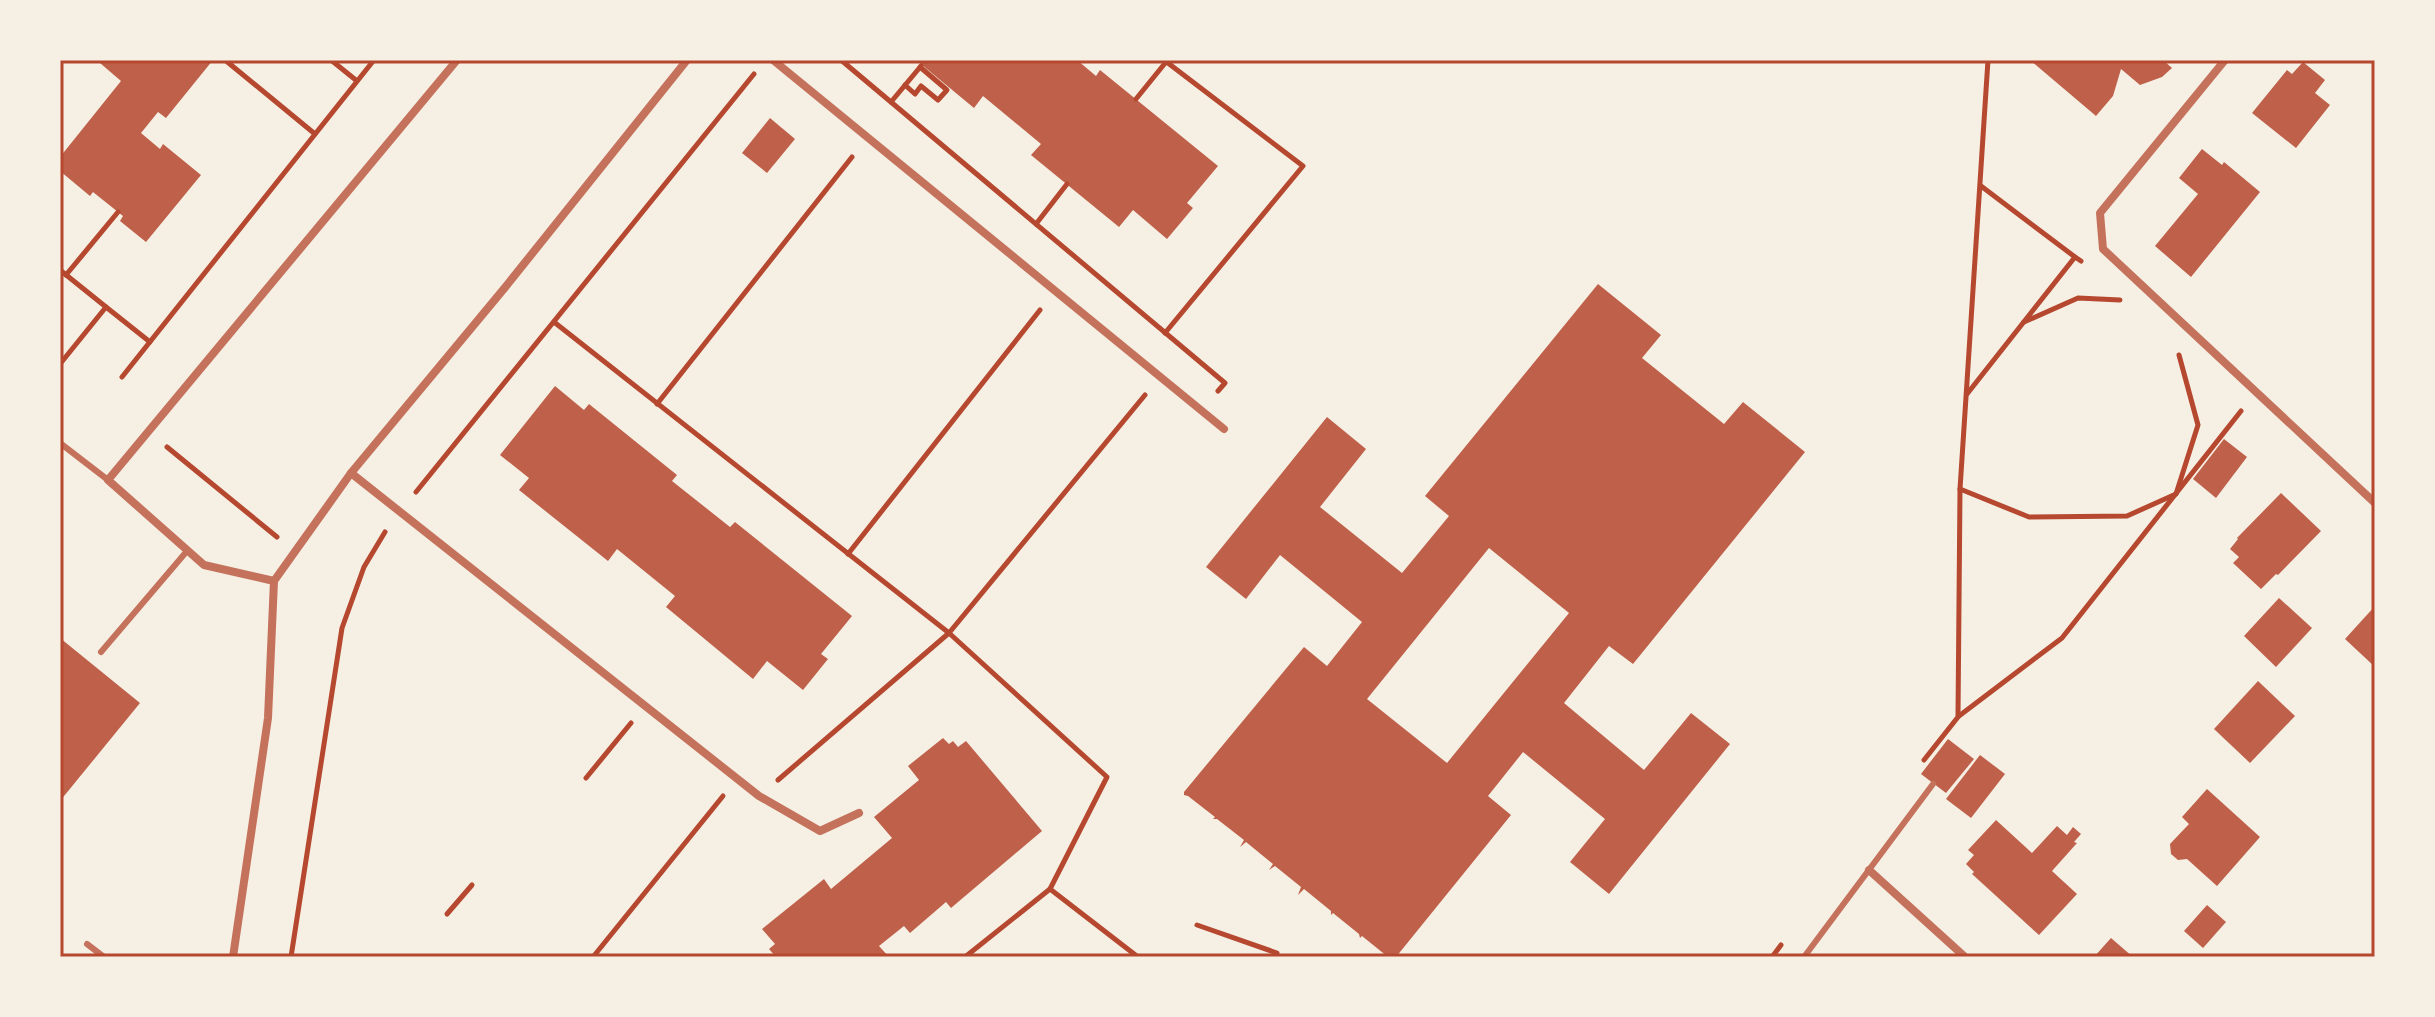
<svg xmlns="http://www.w3.org/2000/svg" width="2435" height="1017" font-family="Montserrat,sans-serif">
  <style>
    .building { fill: #bf614a; fill-rule: evenodd }
    .lines { fill: none; stroke-linecap: round; stroke-linejoin: round }
    .path { stroke: #b5482f; stroke-width: 5 }
    .service { stroke: #c5725c; stroke-width: 6 }
    .minor { stroke: #c5725c; stroke-width: 8 }
    .neatline { fill: none; stroke: #b5482f; stroke-width: 3 }
  </style>
  <rect width="100%" height="100%" fill="#f6efe4"/>
  <g class="building">
    <polygon points="102,60 213,60 166,118 158,112 141,133 160,149 163,144 201,175 146,242 120,221 123,216 93,192 90,196 60,171 60,157 121,81 100,63"/>
    <polygon points="916,60 1077,60 1096,76 1100,70 1218,166 1187,203 1193,208 1167,239 1133,210 1119,227 1031,155 1041,144 983,96 974,108"/>
    <polygon points="2030,60 2163,60 2172,68 2162,77 2140,85 2121,69 2113,96 2096,116"/>
    <polygon points="2303,62 2325,80 2315,93 2330,105 2296,148 2252,113 2287,70 2292,74"/>
    <polygon points="770,118 795,139 767,173 742,153"/>
    <polygon points="2202,149 2222,165 2224,162 2260,192 2191,277 2155,246 2198,194 2179,178"/>
    <path d="M1598 284 1661 335 1642 358 1724 424 1743 402 1805 452 1633 664 1609 646 1564 703 1644 770 1691 713 1730 744 1609 894 1570 862 1605 819 1523 752 1488 796 1511 815 1396 957H1388L1362 936 1360 938 1359 934 1333 913 1331 915V911L1304 889 1298 895 1301 887 1275 866 1269 870 1273 864 1246 842 1240 847 1244 840 1217 819H1213L1215 817 1188 796 1184 795V792L1304 647 1327 666 1362 622 1280 555 1246 599 1206 567 1327 417 1366 449 1320 507 1402 573 1449 516 1425 496ZM1489 548 1569 613 1447 763 1367 699Z"/>
    <polygon points="555,386 584,410 589,404 677,475 672,481 730,527 735,522 852,616 821,654 828,659 803,690 767,661 753,679 666,607 675,596 617,549 608,561 519,490 529,478 500,455"/>
    <polygon points="2224,439 2247,457 2216,498 2193,479"/>
    <polygon points="2281,493 2321,531 2278,575 2276,574 2261,589 2233,563 2239,557 2230,549 2238,539 2237,538"/>
    <polygon points="2279,598 2312,628 2276,667 2244,636"/>
    <polygon points="2375,606 2375,667 2345,639"/>
    <polygon points="60,638 140,703 60,801"/>
    <polygon points="2258,681 2295,716 2250,763 2214,729"/>
    <polygon points="943,738 949,744 953,741 958,747 966,741 1042,831 951,908 946,902 910,933 904,926 879,946 889,957 776,957 769,949 775,944 762,929 824,879 831,889 892,838 874,817 919,780 908,766"/>
    <polygon points="1948,739 1974,759 1946,793 1921,774"/>
    <polygon points="1980,755 2005,774 1971,818 1946,799"/>
    <polygon points="2207,789 2260,837 2217,886 2187,859 2178,860 2171,854 2170,844 2189,824 2182,817"/>
    <polygon points="1996,820 2032,853 2057,826 2067,835 2073,827 2081,834 2074,842 2077,843 2052,871 2077,894 2039,935 1972,874 1974,872 1966,864 1974,855 1968,850"/>
    <polygon points="2207,905 2226,922 2203,948 2184,931"/>
    <polygon points="2111,938 2133,957 2094,957"/>
  </g>
  <g class="lines">
    <g class="path">
      <polyline points="225,60 315,134"/>
      <polyline points="331,60 357,81"/>
      <polyline points="841,60 1225,383 1218,391"/>
      <polyline points="1164,60 1303,166 1165,333"/>
      <polyline points="905,85 915,94 921,86 938,100 947,90 920,67"/>
      <polyline points="1136,99 1166,62"/>
      <polyline points="891,102 921,66"/>
      <polyline points="1981,186 2075,257"/>
      <polyline points="1036,224 1067,184"/>
      <polyline points="60,270 106,307"/>
      <polyline points="66,275 118,212"/>
      <polyline points="554,322 949,633 1107,777 1050,889 1138,957"/>
      <polyline points="2024,322 2078,298 2120,300"/>
      <polyline points="60,364 106,307 150,342"/>
      <polyline points="122,377 374,60"/>
      <polyline points="1967,394 2075,257 2081,261"/>
      <polyline points="657,404 852,157"/>
      <polyline points="167,447 277,537"/>
      <polyline points="1960,489 2029,517 2127,516 2176,494 2198,425 2179,355"/>
      <polyline points="416,492 754,74"/>
      <polyline points="848,554 1040,310"/>
      <polyline points="1959,716 2062,638 2241,411"/>
      <polyline points="1924,760 1958,717 1960,489 1988,60"/>
      <polyline points="586,778 631,723"/>
      <polyline points="778,780 949,633 1145,395"/>
      <polyline points="447,914 472,885"/>
      <polyline points="1197,925 1277,953"/>
      <polyline points="291,957 342,628 364,567 385,532"/>
      <polyline points="593,957 723,796"/>
      <polyline points="965,957 1050,889"/>
      <polyline points="1772,957 1781,945"/>
    </g>
    <g class="service">
      <polyline points="60,443 108,480"/>
      <polyline points="101,652 187,551"/>
      <polyline points="87,944 104,957"/>
      <polyline points="1804,957 1933,784"/>
    </g>
    <g class="minor">
      <polyline points="773,60 1224,429"/>
      <polyline points="2225,60 2100,213 2103,249 2375,503"/>
      <polyline points="351,473 759,796 820,831 859,813"/>
      <polyline points="274,581 204,565 108,480 457,60"/>
      <polyline points="1869,870 1965,957"/>
      <polyline points="233,957 268,718 274,581 351,473 507,285 687,60"/>
    </g>
  </g>
  <rect width="2435" height="1017" fill="none" stroke="#f6efe4" stroke-width="124"/>
  <rect x="62" y="62" width="2311" height="893" class="neatline"/>
</svg>
